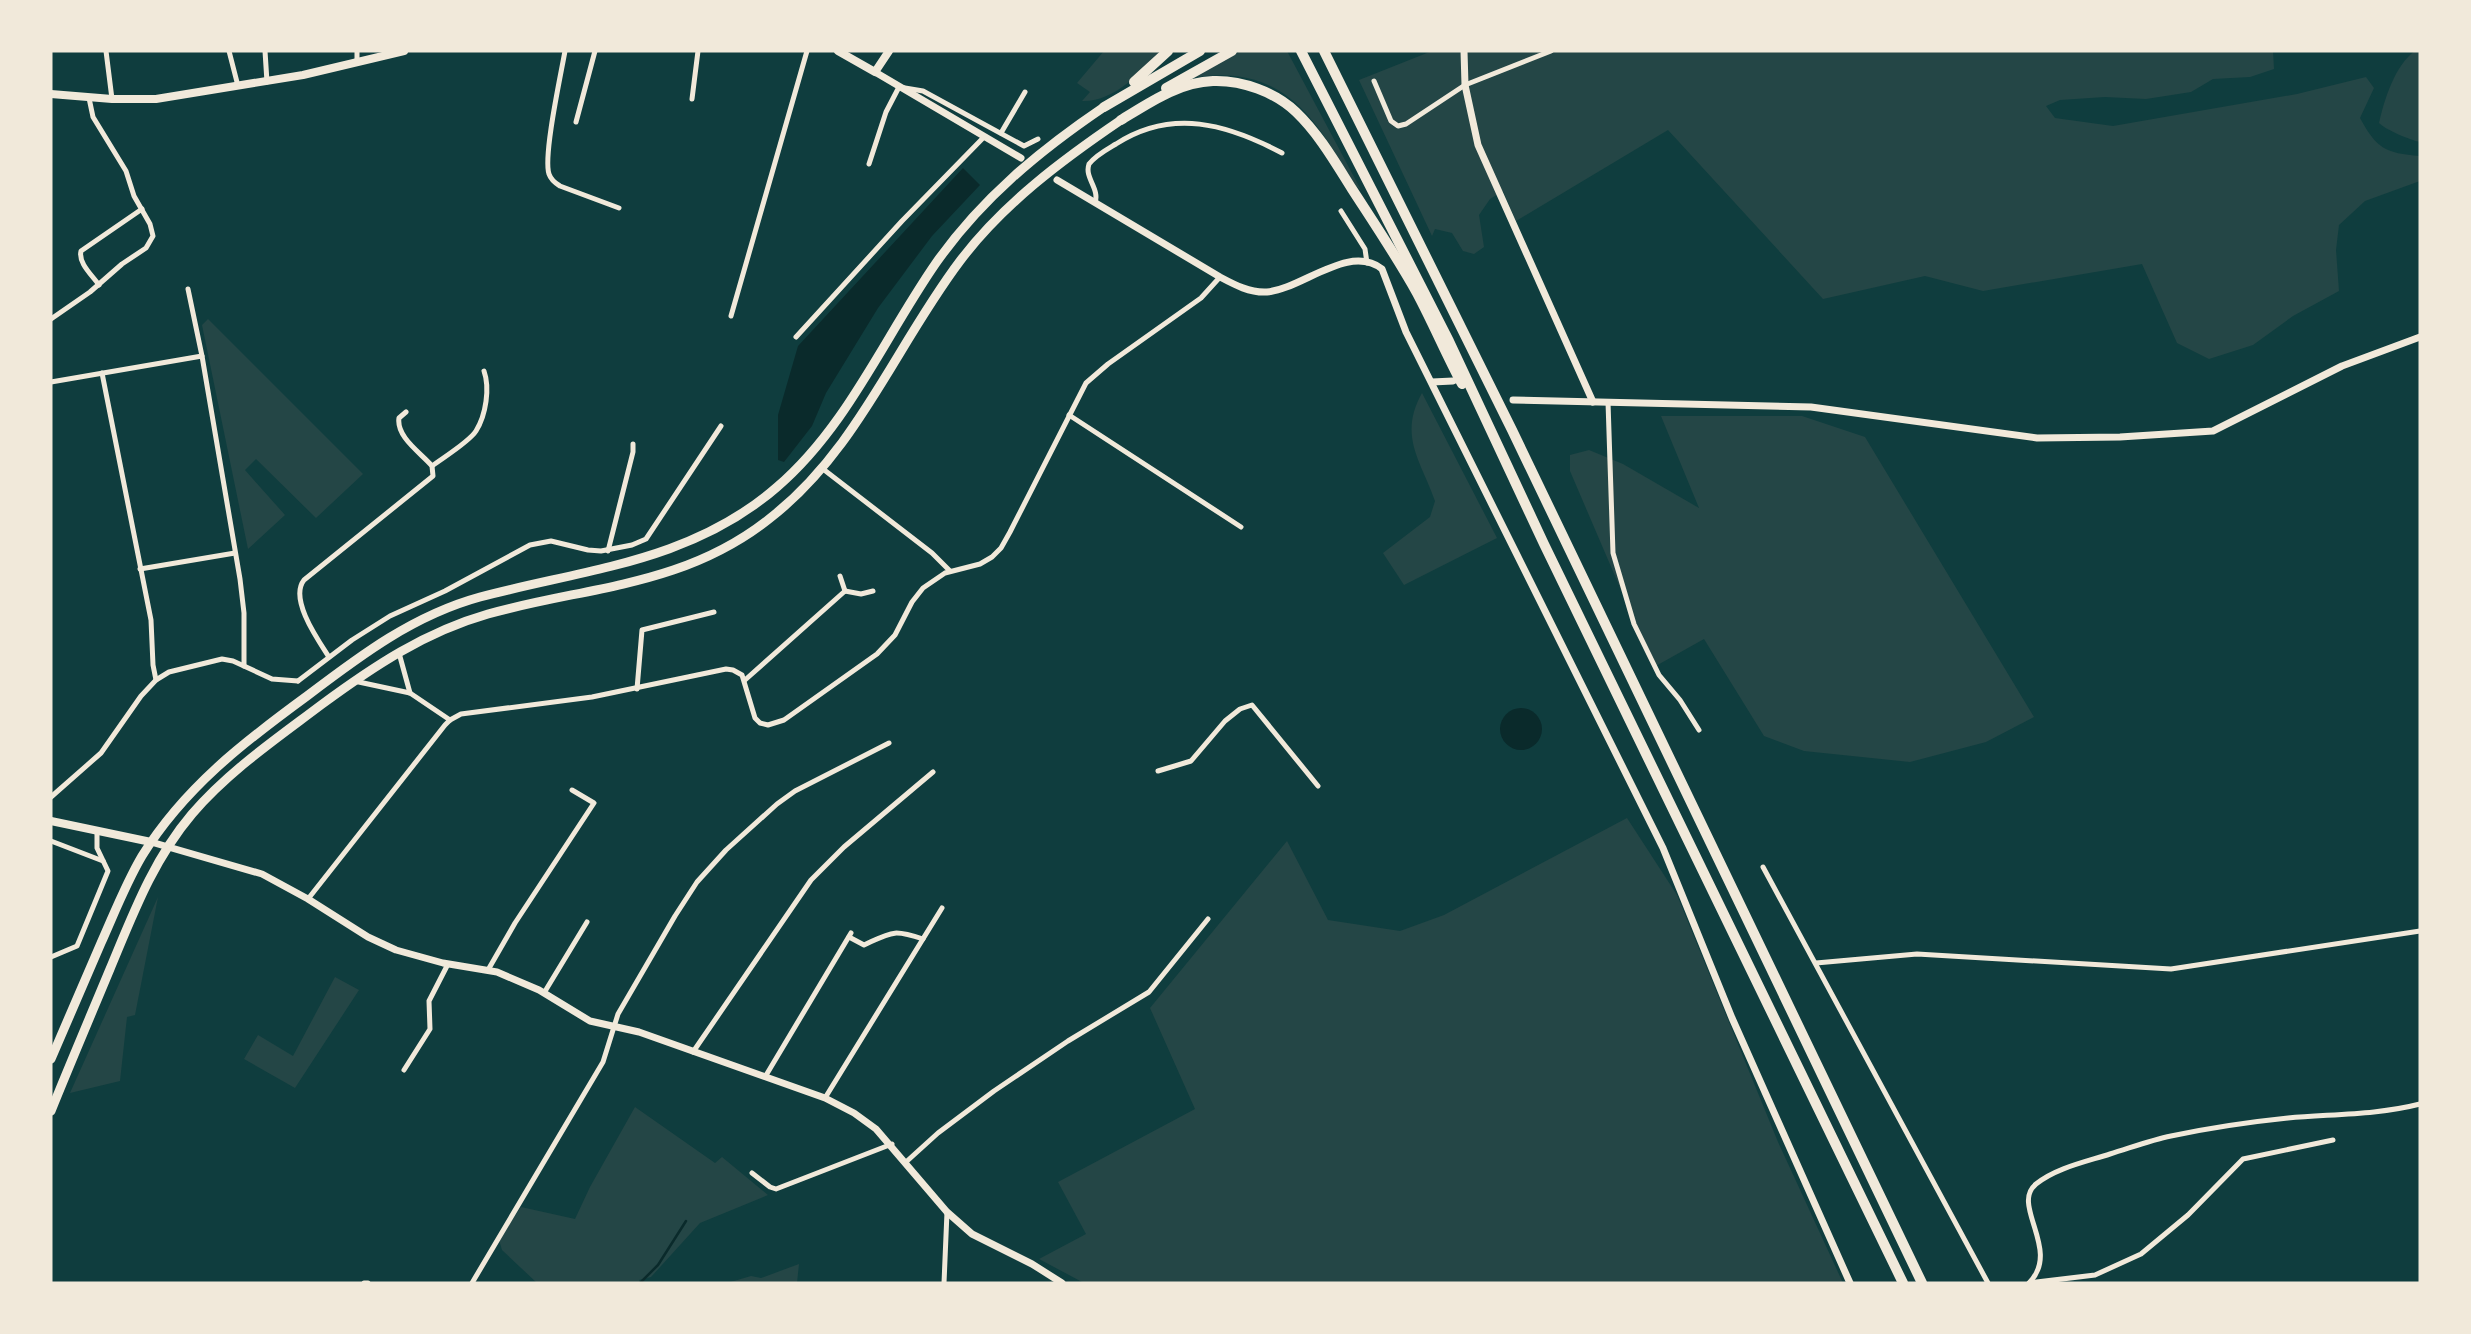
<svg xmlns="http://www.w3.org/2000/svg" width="2471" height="1334" font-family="Roboto,sans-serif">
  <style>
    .green { fill: #244646 }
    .water { fill: #0a2a2b }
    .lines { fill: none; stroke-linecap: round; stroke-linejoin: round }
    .stream { stroke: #0a2a2b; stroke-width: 2.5 }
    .minor { stroke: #f1e9da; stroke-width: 5 }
    .tertiary { stroke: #f1e9da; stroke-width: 7 }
    .secondary { stroke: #f1e9da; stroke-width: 8 }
    .primary { stroke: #f1e9da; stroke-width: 9 }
    .motorway { stroke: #f1e9da; stroke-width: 10 }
  </style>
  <rect width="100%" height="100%" fill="#0f3d3e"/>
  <g class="green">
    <path d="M1104 51H1162C1140 72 1115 102 1082 101L1090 92 1077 83Z"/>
    <path d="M1241 51H1287L1361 190C1350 183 1341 163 1334 151 1298 93 1260 66 1190 78Z"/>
    <path d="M1432 51H2273L2274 69 2250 77 2213 79 2191 92 2146 99 2105 97 2060 100 2046 106 2055 118 2113 126 2297 94 2366 77 2374 88 2360 118C2377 149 2385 153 2420 156V181L2365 201 2339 225 2336 250 2339 291 2293 316 2253 345 2209 359 2177 343 2142 264 1983 291 1925 276 1823 299 1668 130 1516 221 1503 191 1490 199 1479 215 1484 247 1474 254 1463 251 1452 233 1435 229 1432 236 1359 80Z"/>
    <path d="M2415 51H2420V142C2410 140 2386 130 2379 123 2384 100 2395 65 2415 51Z"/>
    <polygon points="208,319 363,474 316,518 256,459 245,470 285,515 248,549 202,325"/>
    <path d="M1422 393 1497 538 1404 585 1383 553 1430 517 1435 501C1421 461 1398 436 1422 393Z"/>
    <polygon points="1661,416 1802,416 1865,437 2034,717 1986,742 1910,762 1804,751 1764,736 1704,639 1654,667 1570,471 1570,455 1589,450 1623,464 1699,508"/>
    <polygon points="1627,818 1677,895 1778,1142 1843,1283 1084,1283 1039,1259 1086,1234 1058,1182 1195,1109 1150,1008 1287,841 1328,920 1400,931 1444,915"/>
    <polygon points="158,897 135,1015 127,1017 120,1081 70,1093"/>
    <polygon points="335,977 359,990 295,1088 244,1059 258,1035 293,1056"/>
    <polygon points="635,1107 715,1163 722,1157 768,1195 700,1223 651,1277 639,1280 641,1283 537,1283 502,1250 499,1240 521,1207 575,1219 590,1187"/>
    <polygon points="799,1264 797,1283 727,1283 751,1276 761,1278"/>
  </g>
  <g class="water">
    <polygon points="963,168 980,185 932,236 878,308 826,393 812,426 784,462 778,460 778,415 798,346"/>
    <circle cx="1521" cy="729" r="21"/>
  </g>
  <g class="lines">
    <polyline class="stream" points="640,1283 658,1265 686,1221"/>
    <g class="minor">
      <polyline points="106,51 112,99"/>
      <polyline points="229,51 238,86"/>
      <polyline points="265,51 267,82"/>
      <path d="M565 51C561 74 543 156 549 174 551 180 555 183 560 186L619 208"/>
      <polyline points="357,63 357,51"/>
      <polyline points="1374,81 1391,121 1398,126 1406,124 1465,85 1551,51"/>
      <polyline points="692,99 698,51"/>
      <polyline points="576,122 595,51"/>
      <polyline points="1001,133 1025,92"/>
      <polyline points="869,164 886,112 899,87 923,91 1024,146 1038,139"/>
      <path d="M1095 203C1100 188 1084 178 1089 164 1096 155 1106 150 1116 144 1172 108 1227 124 1282 153"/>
      <polyline points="1341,211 1365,249 1367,263"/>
      <path d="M99 285C92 275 78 263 81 251L142 209"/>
      <polyline points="188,289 202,356 240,579 244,613 244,666"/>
      <polyline points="731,316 807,51"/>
      <polyline points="51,319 90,292 122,264 146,248 153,236 150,224 134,196 126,171 93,117 89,98"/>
      <polyline points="796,337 902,221 984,137"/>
      <polyline points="102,373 151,620 153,665 156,680"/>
      <polyline points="51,382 202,356"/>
      <polyline points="1608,402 1613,553 1634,624 1659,675 1680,700 1699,730"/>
      <polyline points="1069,415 1241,527"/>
      <path d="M432 466C444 457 469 442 476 431 486 415 490 388 484 371"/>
      <polyline points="823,469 932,553 950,571"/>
      <polyline points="608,551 633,452 633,444"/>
      <polyline points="140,569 235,553"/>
      <polyline points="840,576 845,591"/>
      <polyline points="845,591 861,594 873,591"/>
      <polyline points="399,653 410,693"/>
      <path d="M329 657C318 640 289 599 304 580L433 476 432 466C421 453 396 437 399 418L406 412"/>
      <polyline points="745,680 845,591"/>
      <polyline points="298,681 352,640 390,616 445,591 530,545 551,541 588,550 601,551 632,545 646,539 721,426"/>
      <polyline points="354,681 410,693 450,720"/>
      <polyline points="637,689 642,630 714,612"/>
      <polyline points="1158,771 1191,761 1225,721 1240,709 1252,705 1318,786"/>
      <polyline points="51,797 101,753 141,696 156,680 169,672 222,659 233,661 272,679 298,681"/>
      <polyline points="51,841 103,861"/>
      <polyline points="1763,867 1988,1283"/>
      <polyline points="308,899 445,725 450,720 461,714 592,697 726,669 733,670 742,675 755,718 760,723 768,725 784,720 877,654 895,635 912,602 923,588 945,573 980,564 992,557 1001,548 1010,532 1086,383 1108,364 1201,298 1220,277"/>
      <path d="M849 937 864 945C892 932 893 929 923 939"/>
      <polyline points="51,957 77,946 108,871 97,848 97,831"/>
      <polyline points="1816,963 1917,954 2171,969 2420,931"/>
      <polyline points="488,970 515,923 594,803 572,790"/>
      <polyline points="544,993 587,922"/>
      <polyline points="693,1052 811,880 844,847 933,772"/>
      <polyline points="404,1070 430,1029 429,1001 448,964"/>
      <polyline points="765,1077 851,933"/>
      <polyline points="825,1098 942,908"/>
      <polyline points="906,1162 938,1133 994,1091 1068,1041 1149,992 1208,919"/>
      <polyline points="752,1173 770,1187 776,1189 892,1144"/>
      <polyline points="364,1283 368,1283"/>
      <polyline points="472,1283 603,1062 618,1014 675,916 697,882 726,850 777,804 795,791 889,743"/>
      <polyline points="944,1283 947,1212"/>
      <path d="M2029 1283C2062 1250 2010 1205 2036 1184 2056 1168 2085 1162 2110 1154 2130 1148 2151 1140 2171 1136 2209 1128 2249 1122 2288 1118 2332 1114 2377 1115 2420 1104"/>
      <polyline points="2029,1283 2095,1275 2141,1254 2188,1215 2243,1159 2333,1140"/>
    </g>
    <g class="tertiary">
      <polyline points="1464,51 1465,85 1478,145 1593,402"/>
      <polyline points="875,72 1021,158"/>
      <path d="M1057 180 1220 277C1235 285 1250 293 1267 292 1302 289 1349 243 1382 269L1406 332 1663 848 1732 1018 1850 1283"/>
      <polyline points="1432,382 1453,381"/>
      <polyline points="1513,400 1811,407 2037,438 2120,437 2213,431 2342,366 2420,337"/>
      <polyline points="151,842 262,874 308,899 368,937 396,950 443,963 497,972 539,990 590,1021 639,1032 825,1098 854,1113 876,1129 947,1212 972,1234 1032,1264 1062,1283"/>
    </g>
    <g class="secondary">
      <polyline points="838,51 875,72 889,51"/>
      <polyline points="51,94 112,99 156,99 303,75 404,51"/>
      <polyline points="51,821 151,842"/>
    </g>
    <g class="primary">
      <path d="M51 1059C67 1021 84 982 101 943 114 914 126 883 142 856 184 788 244 742 307 696 361 655 414 615 480 597 585 569 691 562 777 487 847 427 884 338 936 263 981 199 1039 151 1104 107"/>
      <path d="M51 1111C70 1064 90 1017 110 969 133 914 153 860 192 814 229 771 276 739 321 705 374 666 425 632 488 614 588 586 683 587 769 519 857 451 895 347 960 261 1003 204 1062 160 1121 120"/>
    </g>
    <g class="motorway">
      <polyline points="1301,51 1449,341 1544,544 1903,1283"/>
      <polyline points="1324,51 1512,430 1922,1283"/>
      <polyline points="1134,82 1168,51"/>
      <polyline points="1166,88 1232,51"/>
      <polyline points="1104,107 1200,51"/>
      <path d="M1121 120C1149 103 1179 82 1213 81 1242 80 1275 92 1296 112 1319 134 1335 162 1352 189 1374 223 1397 257 1417 293 1433 323 1446 354 1462 384"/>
    </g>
  </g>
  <rect width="2471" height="1334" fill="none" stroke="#f1e9da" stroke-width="105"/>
</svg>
